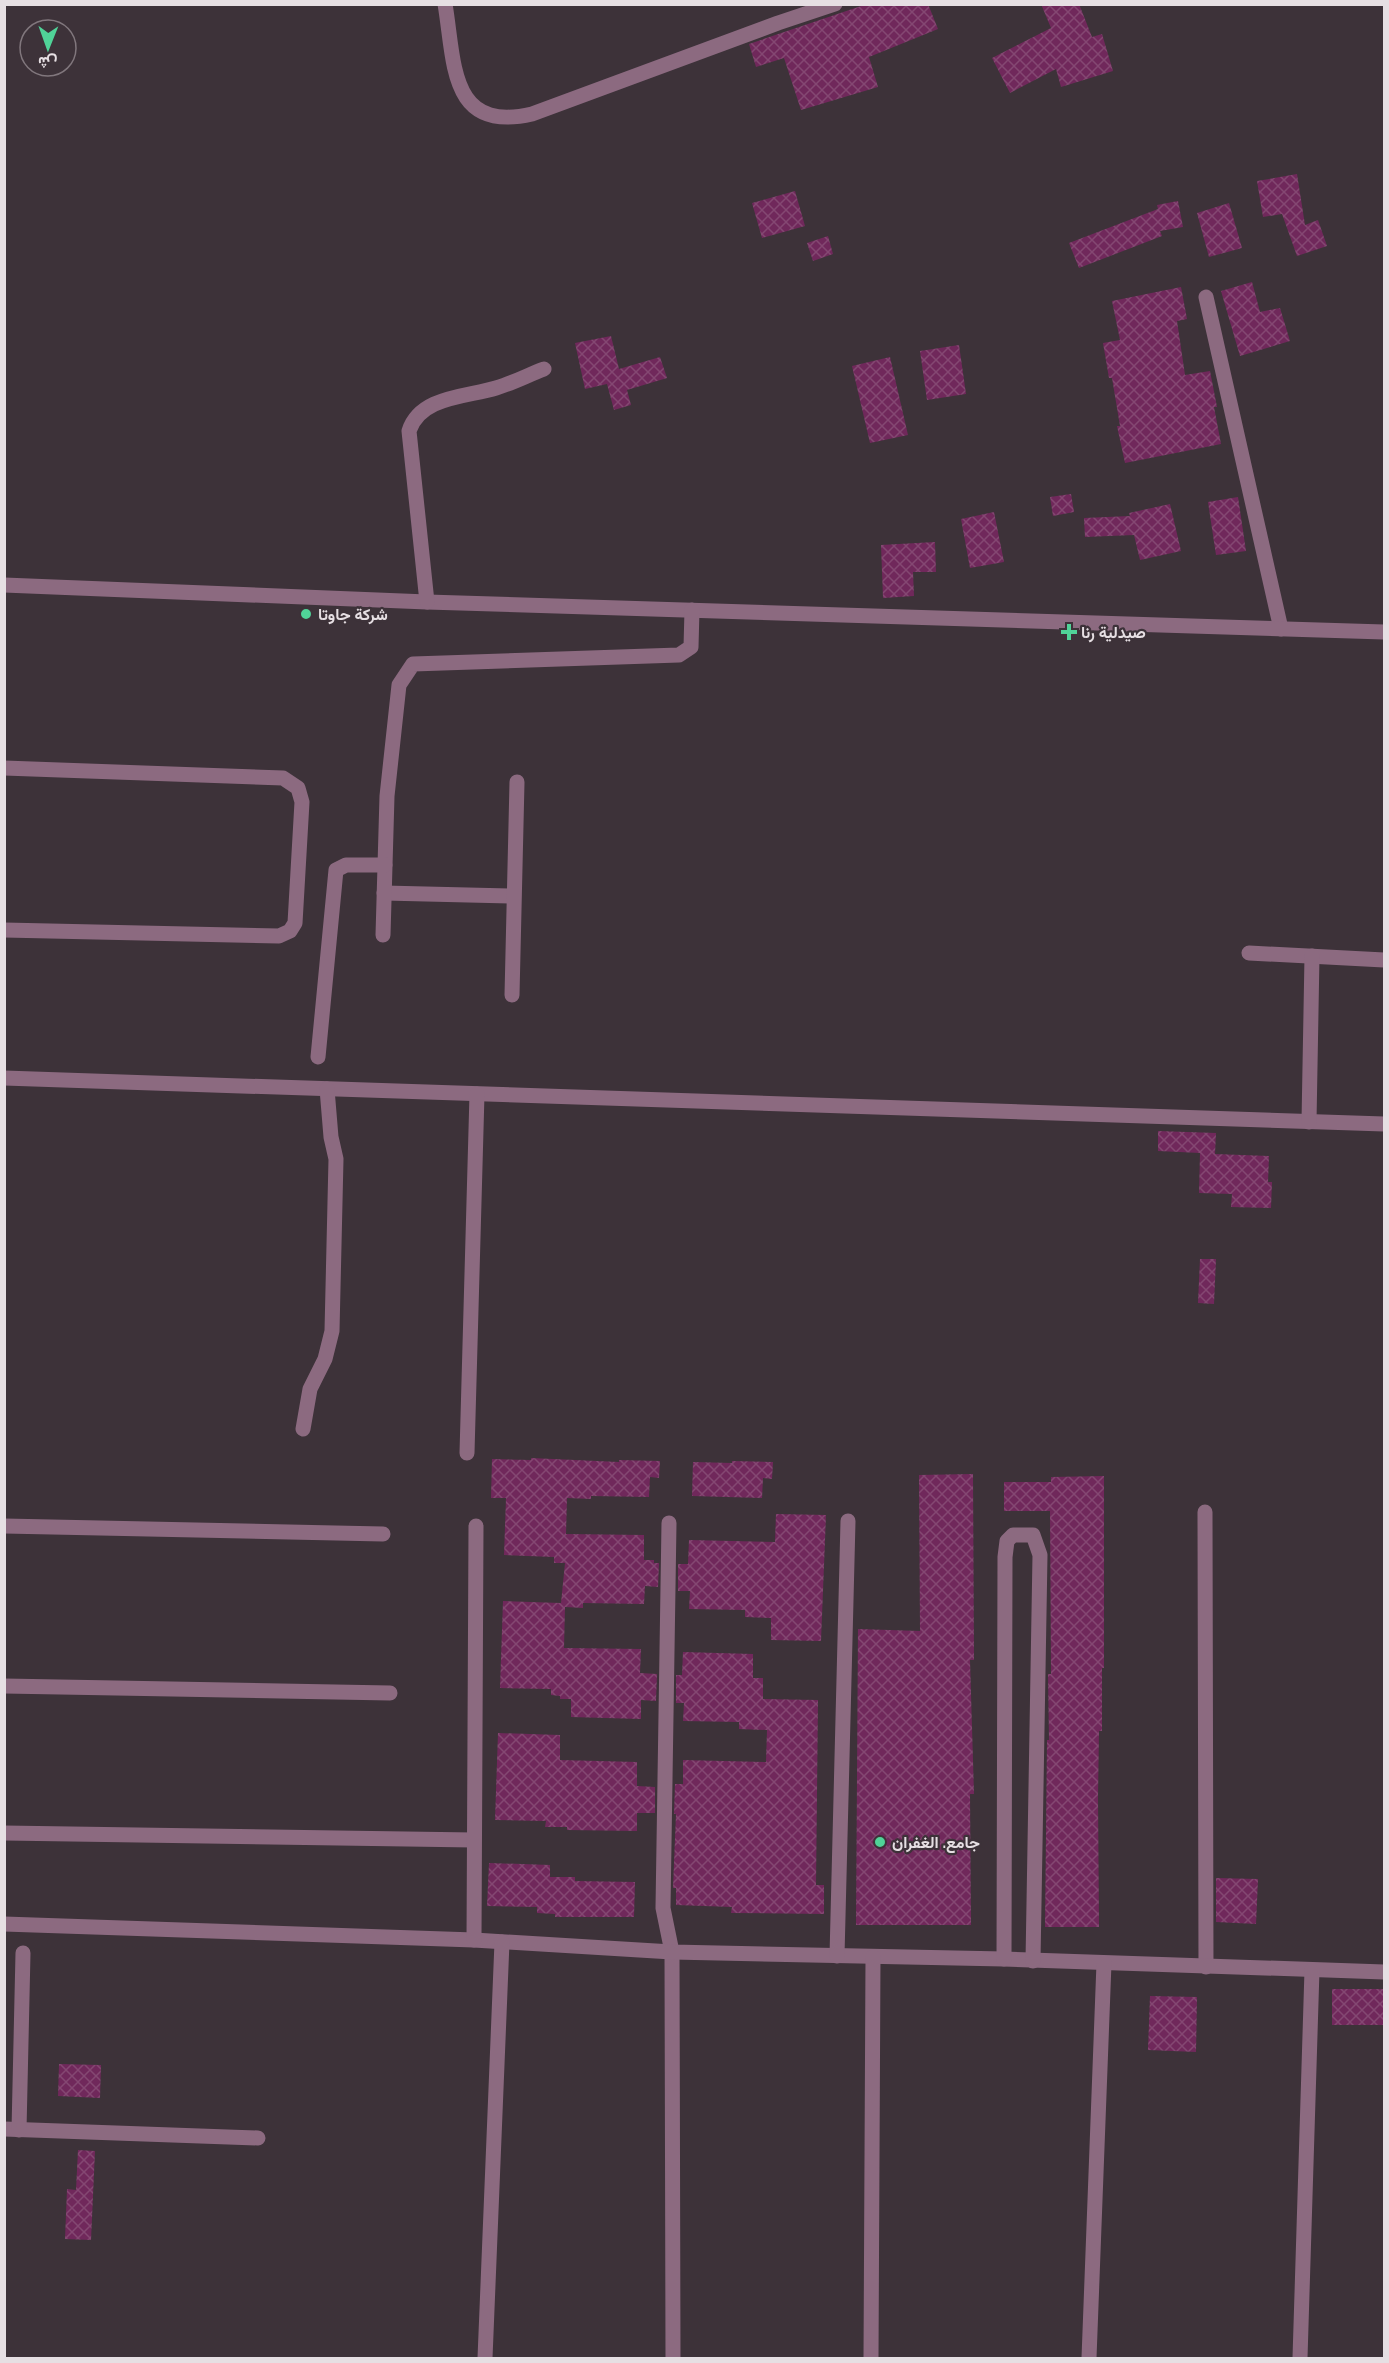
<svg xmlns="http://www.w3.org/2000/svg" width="1389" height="2363" font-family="Raleway,Vazirmatn,sans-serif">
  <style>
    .building { fill: url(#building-cross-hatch) }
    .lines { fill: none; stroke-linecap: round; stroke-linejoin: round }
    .minor { stroke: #8c6a80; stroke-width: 15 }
    .poi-dot { fill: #50d398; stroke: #3d3239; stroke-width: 2 }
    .labels { text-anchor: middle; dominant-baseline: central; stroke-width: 4.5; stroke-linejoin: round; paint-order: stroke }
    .poi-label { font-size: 16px; font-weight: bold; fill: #e6dfe3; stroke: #3d3239; text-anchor: start }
  </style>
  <defs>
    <pattern id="building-cross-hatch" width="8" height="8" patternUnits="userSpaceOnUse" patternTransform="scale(1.5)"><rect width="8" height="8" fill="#70285b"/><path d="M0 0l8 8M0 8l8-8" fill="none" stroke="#844772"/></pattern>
  </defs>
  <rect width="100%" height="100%" fill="#3d3239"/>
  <g class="building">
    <polygon points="867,4 928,4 938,29 869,57 878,87 801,110 784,58 756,67 749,44"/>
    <polygon points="1041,4 1079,4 1092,37 1102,34 1113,71 1061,87 1056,69 1010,93 992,58 1051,28"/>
    <polygon points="1297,174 1305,225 1318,220 1327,246 1297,256 1282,214 1263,217 1257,181"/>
    <polygon points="795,191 805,226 762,238 752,203"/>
    <polygon points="1178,201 1183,227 1160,231 1162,236 1079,268 1069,243 1158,209 1157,205"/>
    <polygon points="1229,203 1242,248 1209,257 1197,213"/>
    <polygon points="828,236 833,254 813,261 807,243"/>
    <polygon points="1252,282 1260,312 1280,308 1290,341 1240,356 1221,291"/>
    <polygon points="1181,287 1187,319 1177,321 1185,375 1210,371 1217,407 1214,407 1221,444 1125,463 1117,426 1120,426 1112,378 1109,378 1103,343 1120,340 1112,301"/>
    <polygon points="611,336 619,369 660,357 667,378 627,390 631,405 614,410 607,384 585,389 575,343"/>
    <polygon points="959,345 966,394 927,400 920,351"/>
    <polygon points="890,357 908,435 870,443 852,366"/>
    <polygon points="1071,494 1074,512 1053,516 1050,497"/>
    <polygon points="1238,497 1246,551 1216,555 1208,502"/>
    <polygon points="1170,504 1181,551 1140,560 1134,535 1085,537 1084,518 1130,516 1129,513"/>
    <polygon points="994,512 1004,562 970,568 961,519"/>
    <polygon points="935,542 936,572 913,572 914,596 883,598 881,545"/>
    <polygon points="1158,1131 1216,1133 1215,1154 1269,1156 1268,1182 1272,1182 1271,1208 1231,1207 1232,1194 1199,1193 1200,1153 1158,1151"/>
    <polygon points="1200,1259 1216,1259 1214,1304 1198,1303"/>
    <polygon points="531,1458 619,1462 619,1460 660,1461 659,1478 650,1477 649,1497 591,1496 591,1499 567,1498 566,1534 644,1535 644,1560 654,1560 654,1563 659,1563 658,1587 645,1586 644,1604 583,1603 583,1608 565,1607 564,1648 641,1649 640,1673 657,1674 656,1701 641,1700 641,1719 571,1717 571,1699 560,1699 560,1696 551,1695 551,1689 500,1688 503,1601 561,1603 565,1563 554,1563 554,1557 504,1555 506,1498 491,1498 492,1459 531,1460"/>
    <polygon points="732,1461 773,1462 772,1479 763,1478 762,1498 692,1496 693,1462 732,1463"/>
    <polygon points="973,1474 974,1660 970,1660 974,1794 970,1794 971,1925 856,1925 858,1629 920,1631 919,1475"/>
    <polygon points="1104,1476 1104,1668 1102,1668 1102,1731 1099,1731 1098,1797 1099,1927 1045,1927 1047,1740 1049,1740 1048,1674 1051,1674 1050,1511 1004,1511 1004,1482 1051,1482 1051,1477"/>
    <polygon points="776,1514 826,1515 821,1641 771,1640 771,1618 745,1617 745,1610 689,1609 690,1591 678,1591 678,1564 688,1564 689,1540 775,1542"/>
    <polygon points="683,1652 753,1654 753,1678 763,1678 763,1699 818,1700 816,1885 824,1885 824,1914 731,1913 732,1907 676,1905 676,1888 673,1888 676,1814 674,1814 675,1784 683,1784 683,1760 766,1762 767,1730 739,1729 739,1722 683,1721 684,1703 676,1703 676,1675 682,1675"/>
    <polygon points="498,1733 560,1735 560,1760 637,1762 637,1786 655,1787 655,1813 637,1813 637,1831 567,1830 567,1827 545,1827 546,1821 495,1820"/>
    <polygon points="489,1863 550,1865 550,1877 575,1877 575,1881 635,1882 634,1917 555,1917 555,1914 537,1913 537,1907 487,1906"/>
    <polygon points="1216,1878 1258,1879 1256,1924 1216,1922"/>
    <rect x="1332" y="1989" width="52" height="36"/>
    <polygon points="1150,1996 1197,1997 1196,2052 1148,2050"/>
    <polygon points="59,2064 101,2065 100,2098 58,2096"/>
    <polygon points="78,2150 95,2151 91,2240 65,2239 67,2189 76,2190"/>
  </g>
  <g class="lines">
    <g class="minor">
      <path d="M445 4C455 63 449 133 532 114L778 23 835 4"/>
      <polyline points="1206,297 1281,629"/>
      <polyline points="4,585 427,602 1384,632"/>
      <path d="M427 602 409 431C420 396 467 397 496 388 513 383 528 375 544 369"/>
      <polyline points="4,768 283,778 298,788 302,802 295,923 290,931 279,936 4,930"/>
      <polyline points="384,893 513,896"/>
      <polyline points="383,935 387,796 399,685 413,664 679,655 691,647 692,610"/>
      <polyline points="1249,953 1384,960"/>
      <polyline points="512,995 517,782"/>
      <polyline points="318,1057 336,870 346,865 385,865"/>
      <polyline points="4,1078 1384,1124"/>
      <polyline points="1309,1122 1312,956"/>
      <polyline points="303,1429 310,1389 325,1359 332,1331 336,1159 331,1137 327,1089"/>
      <polyline points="467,1453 477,1094"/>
      <polyline points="1205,1512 1206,1967"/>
      <polyline points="669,1523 663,1908 672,1952 673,2358"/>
      <polyline points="4,1526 383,1534"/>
      <polyline points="4,1686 390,1693"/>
      <polyline points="4,1833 474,1840"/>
      <polyline points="4,1924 474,1940 672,1952 1004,1959 1384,1972"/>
      <polyline points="474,1940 476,1526"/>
      <polyline points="837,1956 848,1521"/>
      <polyline points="1004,1959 1005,1557 1007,1541 1013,1535 1033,1535 1040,1555 1033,1961"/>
      <polyline points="4,2129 258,2138"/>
      <polyline points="19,2130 23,1953"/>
      <polyline points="485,2358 502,1942"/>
      <polyline points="871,2358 873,1957"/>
      <polyline points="1089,2358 1104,1963"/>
      <polyline points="1300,2358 1312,1970"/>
    </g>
  </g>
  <g class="poi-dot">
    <circle cx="306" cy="614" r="6"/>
    <path d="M1066 623h6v6h6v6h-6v6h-6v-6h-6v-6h6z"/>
    <circle cx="880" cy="1842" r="6"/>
  </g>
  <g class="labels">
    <g class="poi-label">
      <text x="318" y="614">شركة جاوتا</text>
      <text x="1081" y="632">صيدلية رنا</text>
      <text x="892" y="1842">جامع. الغفران</text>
    </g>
  </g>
  <rect width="1389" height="2363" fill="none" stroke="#e6dfe3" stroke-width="12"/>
  <g transform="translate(48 48) rotate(181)"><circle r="28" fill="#3d3239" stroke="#81777d" stroke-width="1.5"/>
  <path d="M0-4.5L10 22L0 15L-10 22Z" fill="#50d398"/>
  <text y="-9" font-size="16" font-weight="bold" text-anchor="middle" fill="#e6dfe3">ش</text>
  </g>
</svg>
